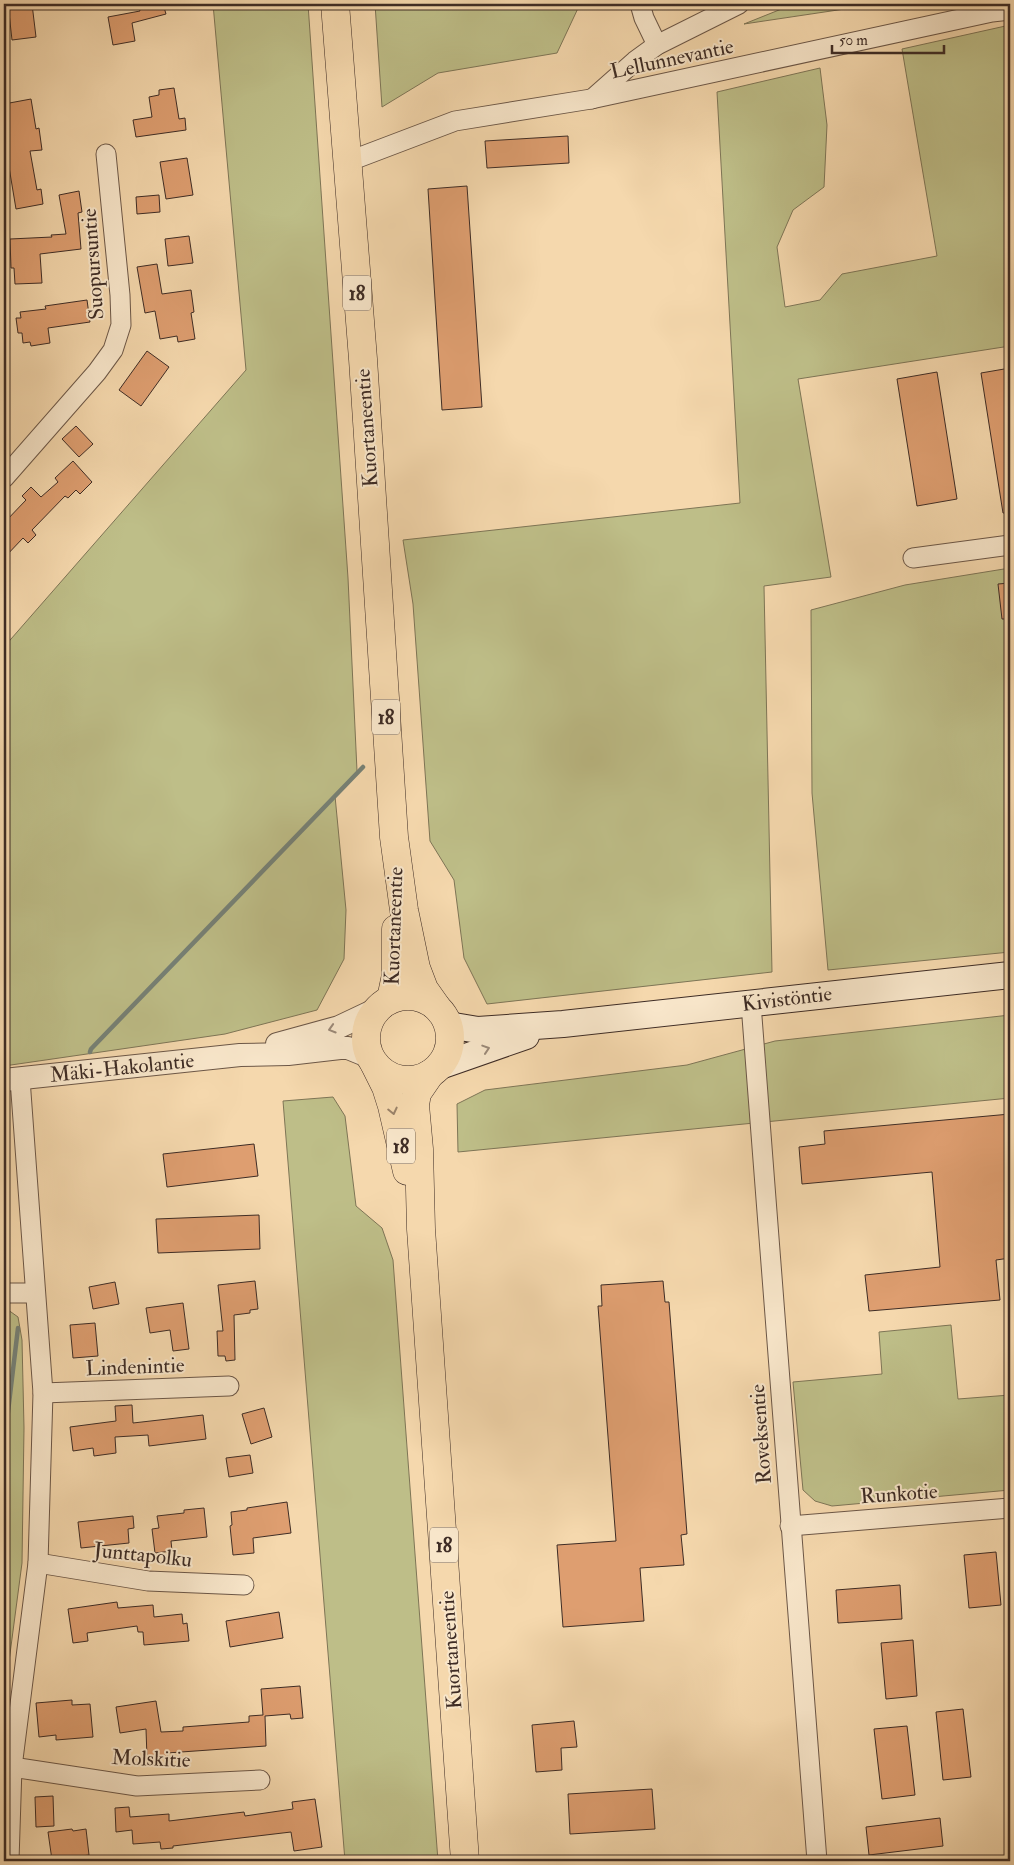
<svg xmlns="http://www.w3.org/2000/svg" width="1014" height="1865" font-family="'IM FELL Double Pica',serif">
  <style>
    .green { fill: #bebe88; stroke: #7e7556 }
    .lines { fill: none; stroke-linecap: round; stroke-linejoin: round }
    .stream { stroke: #768176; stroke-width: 4.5 }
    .building { fill: #de9e70; stroke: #3e2c25 }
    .minor-casing { stroke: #6c5747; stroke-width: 21 }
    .tertiary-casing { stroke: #6c5747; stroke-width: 24 }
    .secondary-casing { stroke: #3e2c25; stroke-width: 28 }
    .trunk-casing { stroke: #3e2c25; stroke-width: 29 }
    .minor { stroke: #f8e6ca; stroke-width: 19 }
    .tertiary { stroke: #f8e6ca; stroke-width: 22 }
    .secondary { stroke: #f8e6ca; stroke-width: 26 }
    .trunk { stroke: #f5d8ad; stroke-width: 28 }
    .oneway { stroke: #9b8978 }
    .oneway2 { stroke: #9a8269 }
    .labels { text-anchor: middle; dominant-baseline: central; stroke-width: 4; stroke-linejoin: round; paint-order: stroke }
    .shield { fill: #f8e6ca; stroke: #766456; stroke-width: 1 }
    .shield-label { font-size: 20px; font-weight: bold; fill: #3e2c25 }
    .street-label { font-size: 21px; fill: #3e2c25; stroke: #f8e6ca }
  </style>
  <rect width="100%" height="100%" fill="#f5d8ad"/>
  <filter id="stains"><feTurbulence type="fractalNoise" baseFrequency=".004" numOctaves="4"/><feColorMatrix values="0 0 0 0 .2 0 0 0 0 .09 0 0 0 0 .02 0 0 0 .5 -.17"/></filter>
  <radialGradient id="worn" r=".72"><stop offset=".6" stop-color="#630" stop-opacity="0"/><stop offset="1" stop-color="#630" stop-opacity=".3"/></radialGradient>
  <g class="green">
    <polygon points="213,4 308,4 348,578 357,771 335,796 346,910 344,959 317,1010 225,1034 4,1066 4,647 246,370"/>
    <polygon points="375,4 580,4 557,53 438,73 382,107"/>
    <polygon points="794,4 878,4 744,24"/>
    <polygon points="1010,25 1010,346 798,379 831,577 764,586 772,972 487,1004 464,958 454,880 430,841 413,604 403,540 740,503 717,92 820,68 827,125 824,187 793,210 777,247 785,307 820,300 842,274 937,256 902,49"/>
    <polygon points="1010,568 1010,952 828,970 812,793 811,610 905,585"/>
    <polygon points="1010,1015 1010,1098 458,1152 457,1104 485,1090 687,1065 775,1041"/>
    <polygon points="333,1097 345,1116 356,1206 382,1228 393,1260 438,1861 345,1861 283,1101"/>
    <polygon points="4,1307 18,1317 22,1340 24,1428 22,1563 6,1684 4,1715"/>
    <polygon points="951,1325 958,1399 1010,1395 1010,1490 832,1506 815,1501 803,1490 793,1382 882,1374 879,1332"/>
  </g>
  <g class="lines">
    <g class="stream">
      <polyline points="90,1052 91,1049 363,767"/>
      <polyline points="4,1445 18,1328"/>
    </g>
  </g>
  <g class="building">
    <polygon points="8,4 32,4 36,37 12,40"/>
    <polygon points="138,4 163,4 166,14 132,23 135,41 113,45 108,17 140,11"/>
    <polygon points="174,88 179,119 185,118 186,130 136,137 133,120 152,117 149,97 159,95 159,90"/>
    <polygon points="31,99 36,129 39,128 42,150 30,151 37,190 41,189 43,204 16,209 7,155 4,156 4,104"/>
    <polygon points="568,136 569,163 487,168 485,141"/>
    <polygon points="187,158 193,195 166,199 160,162"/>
    <polygon points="467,186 482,407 442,410 428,189"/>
    <polygon points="79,191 82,212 78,213 81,249 40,254 42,283 15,284 14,268 11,268 10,239 52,237 51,235 66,234 59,195"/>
    <polygon points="159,195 160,212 137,214 136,197"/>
    <polygon points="189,236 193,263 168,266 165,239"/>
    <polygon points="157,264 162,294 191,290 194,312 191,313 195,339 178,342 177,336 160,339 155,311 145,313 137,267"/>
    <polygon points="87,300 90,322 48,328 50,343 31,346 30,342 23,343 22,333 18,333 16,318 21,318 20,312 46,309 45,306"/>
    <polygon points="147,351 169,367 141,406 119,390"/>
    <polygon points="1010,368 1010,513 1003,513 981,373"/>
    <polygon points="937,372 957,499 917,506 897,379"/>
    <polygon points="76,426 93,444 79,457 62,439"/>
    <polygon points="73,461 92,482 80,494 76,490 68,498 65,496 32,530 36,535 28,543 23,538 4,558 4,523 26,500 22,496 31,487 41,497 58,482 55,478"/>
    <polygon points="1010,583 1010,619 1002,619 998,584"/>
    <polygon points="1010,1114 1010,1258 996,1260 1000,1300 869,1311 865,1275 940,1267 932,1172 802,1184 799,1147 825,1144 824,1131"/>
    <polygon points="254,1144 258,1176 167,1187 163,1154"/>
    <polygon points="259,1215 260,1249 158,1253 156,1219"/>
    <polygon points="255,1281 258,1309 250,1310 250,1313 234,1315 235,1360 226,1361 225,1356 218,1356 217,1331 223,1331 218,1285"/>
    <polygon points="663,1281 665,1302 669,1302 687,1534 681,1535 684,1565 640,1568 644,1621 563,1627 557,1545 616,1541 598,1306 602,1306 601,1285"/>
    <polygon points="115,1282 119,1304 93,1309 89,1287"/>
    <polygon points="183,1303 189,1349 173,1351 170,1330 150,1333 146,1308"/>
    <polygon points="95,1323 98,1356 73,1358 70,1325"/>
    <polygon points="132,1405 133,1423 203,1415 206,1439 149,1446 148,1435 115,1437 116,1453 94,1456 93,1448 73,1451 70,1427 116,1421 115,1406"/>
    <polygon points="264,1408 272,1437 251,1444 242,1414"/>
    <polygon points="250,1455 253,1473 229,1477 226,1458"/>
    <polygon points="287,1502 291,1533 253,1538 254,1553 233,1555 230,1526 232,1525 231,1512 247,1510 247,1508"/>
    <polygon points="204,1508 207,1537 171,1541 172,1551 155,1553 152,1529 159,1528 157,1516 184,1513 184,1510"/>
    <polygon points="133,1516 134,1528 128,1529 129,1543 81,1548 78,1522"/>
    <polygon points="996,1552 1001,1605 969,1608 964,1555"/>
    <polygon points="900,1585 902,1619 838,1623 836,1590"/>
    <polygon points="117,1602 118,1608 153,1605 154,1617 182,1614 183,1624 187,1623 189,1641 144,1645 143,1632 138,1632 137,1626 87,1633 88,1641 73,1643 68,1609"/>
    <polygon points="279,1612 283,1638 230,1647 226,1621"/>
    <polygon points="913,1640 917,1696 886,1699 881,1643"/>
    <polygon points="300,1686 303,1718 291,1719 290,1714 265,1716 266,1746 167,1753 168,1757 147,1758 146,1729 120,1733 116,1707 156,1701 161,1732 183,1731 183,1727 249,1722 249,1716 263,1715 261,1689"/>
    <polygon points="72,1700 72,1705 90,1704 93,1737 56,1740 56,1735 39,1737 36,1703"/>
    <polygon points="963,1709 971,1777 943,1780 936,1712"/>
    <polygon points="574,1721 577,1747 561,1748 562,1770 536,1772 532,1725"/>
    <polygon points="907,1726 915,1795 882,1799 874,1729"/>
    <polygon points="652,1789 655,1829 570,1834 568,1794"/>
    <polygon points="53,1796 54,1826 36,1827 35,1797"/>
    <polygon points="315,1799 322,1847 294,1851 291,1832 173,1846 173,1848 161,1849 160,1842 133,1844 132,1830 116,1832 115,1808 129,1807 130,1817 169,1814 169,1821 244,1812 245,1816 293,1809 292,1802"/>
    <polygon points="940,1818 943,1846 869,1855 866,1827"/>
    <polygon points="72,1829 73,1831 86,1829 89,1855 52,1860 48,1832"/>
  </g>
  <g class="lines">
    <defs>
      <g id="minor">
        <polyline points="640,4 644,18 657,45"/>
        <polyline points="592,99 635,61 657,45 739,4"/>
        <polyline points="347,162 455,121 591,99 992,12 1010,10"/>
        <polyline points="4,478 97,372 113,350 121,325 120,295 106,154"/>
        <polyline points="913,558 1010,545"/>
        <polyline points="751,1004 817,1861"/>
        <polyline points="4,1293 35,1293"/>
        <polyline points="43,1393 229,1386"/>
        <polyline points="790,1526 1010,1508"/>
        <polyline points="38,1563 148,1581 244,1585"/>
        <polyline points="12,1767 137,1786 260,1780"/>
        <polyline points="9,1861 12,1767 38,1563 43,1393 20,1079"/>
      </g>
      <g id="tertiary">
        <polyline points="277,1044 339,1027 377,1009"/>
        <polyline points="4,1080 240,1055 288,1054 340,1048 348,1048 370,1057"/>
      </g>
      <g id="secondary">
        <polyline points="448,1025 478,1030 563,1024 1010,975"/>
        <polyline points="440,1066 526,1036"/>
      </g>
      <g id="trunk">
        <polyline points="335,4 363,359 394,837 404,910 416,968 424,989 436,1006"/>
        <circle cx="408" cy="1038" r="42"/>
        <polyline points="391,999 396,975 396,929"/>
        <polyline points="375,1065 386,1087 392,1106 407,1171"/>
        <polyline points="430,1074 417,1093 415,1105 419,1149 421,1229 465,1861"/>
      </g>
    </defs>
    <use href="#minor" class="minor-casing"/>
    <use href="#tertiary" class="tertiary-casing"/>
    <use href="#secondary" class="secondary-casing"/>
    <use href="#trunk" class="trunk-casing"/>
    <use href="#minor" class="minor"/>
    <use href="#tertiary" class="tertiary"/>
    <use href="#secondary" class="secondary"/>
    <use href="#trunk" class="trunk"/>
  </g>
  <defs><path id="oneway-chevron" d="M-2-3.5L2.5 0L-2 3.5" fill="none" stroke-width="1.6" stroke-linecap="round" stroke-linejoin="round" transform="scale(1.25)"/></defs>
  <g class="oneway">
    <use href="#oneway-chevron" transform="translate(332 1029) rotate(163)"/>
    <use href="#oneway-chevron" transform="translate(486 1049) rotate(-18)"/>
  </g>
  <use class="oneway2" href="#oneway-chevron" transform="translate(393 1111) rotate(77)"/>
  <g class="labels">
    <g class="shield">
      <rect x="343" y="275.5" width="28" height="35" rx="4"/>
      <rect x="372" y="699.5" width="28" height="35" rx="4"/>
      <rect x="387" y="1128.5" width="28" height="35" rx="4"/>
      <rect x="430" y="1527.5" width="28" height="35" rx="4"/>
    </g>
    <g class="shield-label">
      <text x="357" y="293">18</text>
      <text x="386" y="717">18</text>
      <text x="401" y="1146">18</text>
      <text x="444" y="1545">18</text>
    </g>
    <g class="street-label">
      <text transform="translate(672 59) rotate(-12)">Lellunnevantie</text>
      <text transform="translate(93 264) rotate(-94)">Suopursuntie</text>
      <text transform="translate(367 428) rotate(-94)">Kuortaneentie</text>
      <text transform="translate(394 926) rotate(-88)">Kuortaneentie</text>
      <text transform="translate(787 999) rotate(-7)">Kivistöntie</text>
      <text transform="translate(122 1068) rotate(-6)">Mäki-Hakolantie</text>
      <text transform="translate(135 1367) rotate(-2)">Lindenintie</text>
      <text transform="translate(761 1434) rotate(-94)">Roveksentie</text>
      <text transform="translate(899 1494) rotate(-4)">Runkotie</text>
      <text transform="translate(143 1555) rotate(6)">Junttapolku</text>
      <text transform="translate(451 1650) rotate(-94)">Kuortaneentie</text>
      <text transform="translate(151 1759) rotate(2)">Molskitie</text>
    </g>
  </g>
  <rect width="1014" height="1865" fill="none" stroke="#f5d8ad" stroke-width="20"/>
  <rect x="5" y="5" width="1004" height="1855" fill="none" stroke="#3e2c25" stroke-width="2.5"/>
  <rect x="10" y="10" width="994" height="1845" fill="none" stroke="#3e2c25"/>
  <path d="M832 45v8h112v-8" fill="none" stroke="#3e2c25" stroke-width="2.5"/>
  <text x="839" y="45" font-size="15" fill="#3e2c25" stroke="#f8e6ca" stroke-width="4" paint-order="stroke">50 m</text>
  <rect width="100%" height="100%" filter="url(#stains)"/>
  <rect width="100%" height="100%" fill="url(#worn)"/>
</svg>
